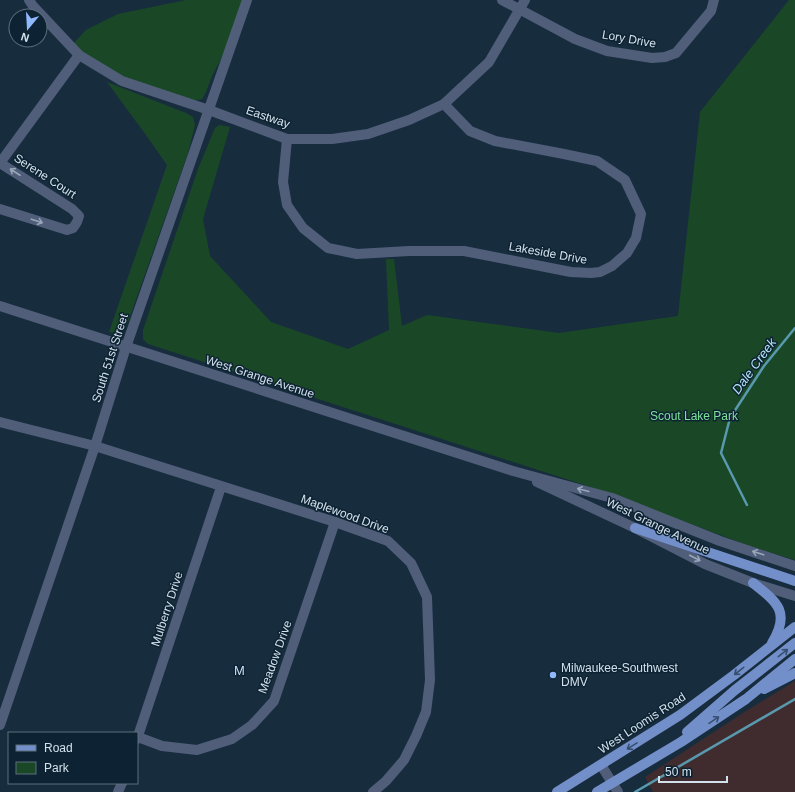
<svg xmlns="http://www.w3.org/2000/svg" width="795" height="792" font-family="Arial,sans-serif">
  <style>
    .commercial { fill: #402c2e }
    .green { fill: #1a4827 }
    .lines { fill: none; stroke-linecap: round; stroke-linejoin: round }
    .stream { stroke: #5899ae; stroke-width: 2.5 }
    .minor { stroke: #505e7a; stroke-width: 10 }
    .major { stroke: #738fca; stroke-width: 10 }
    .oneway { stroke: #98a6b9 }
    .oneway2 { stroke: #364e6f }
    .poi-dot { fill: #90b8fd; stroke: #0d2333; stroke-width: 1.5 }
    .labels { text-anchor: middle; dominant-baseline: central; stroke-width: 3; stroke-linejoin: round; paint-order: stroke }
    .street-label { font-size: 12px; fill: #d3e1ec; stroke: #0d2333 }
    .park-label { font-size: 12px; fill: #7ee197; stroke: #0d2333 }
    .poi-label { font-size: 12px; fill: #d3e1ec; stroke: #0d2333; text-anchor: start }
    .water-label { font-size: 13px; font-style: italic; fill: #b3e4f5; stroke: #0d2333 }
    .neighbourhood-label { font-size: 13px; letter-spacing: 1px; fill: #cdddf7; stroke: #0d2333 }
  </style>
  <rect width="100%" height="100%" fill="#172d3e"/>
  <polygon class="commercial" points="795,681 795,792 653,792 645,777 746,711"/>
  <g class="green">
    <path d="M186 0H243L224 53 212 76 206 92 202 99 195 101C175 94 154 88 134 81 112 72 91 59 73 44L86 30 118 14Z"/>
    <polygon points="789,0 795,0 795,560 750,546 594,488 148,344 143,339 143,330 198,169 215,128 219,125 230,127 203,219 210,256 271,322 348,349 389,330 386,259 394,259 402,326 427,315 559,333 678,316 700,112"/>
    <polygon points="107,82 186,113 193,117 195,125 188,153 128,322 122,330 116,334 109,332 167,165 146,135"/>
  </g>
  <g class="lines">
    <g class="stream">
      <polyline points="747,505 721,453 730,418 764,366 795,328"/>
      <polyline points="635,792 795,699"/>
    </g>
    <g class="minor">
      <polyline points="29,0 33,6 79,55 122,81 209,110 287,139 332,139 368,134 409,120 444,104 489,62 525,0"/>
      <polyline points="502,0 575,39 607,51 652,58 665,57 676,53 711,11 714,0"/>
      <polyline points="287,139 283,182 287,205 303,228 328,248 357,254 409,251 464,251 571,272 591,273 600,272 612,266 627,253 636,238 641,214 625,180 597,161 564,154 495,141 470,131 444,104"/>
      <polyline points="0,163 79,55"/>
      <polyline points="0,209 67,230 73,228 77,222 79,216 72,209 0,163"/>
      <polyline points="0,306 513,471 612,498 720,541 795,566"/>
      <polyline points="0,422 95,446 335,522 388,541 411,563 427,597 430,680 426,712 416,736 404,760 386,781 373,792"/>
      <polyline points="537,482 635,528 705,564 753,583 795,596"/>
      <polyline points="0,725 95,446 126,347 247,0"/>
      <polyline points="138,737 162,746 197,750 232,739 252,725 274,701 335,522"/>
      <polyline points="137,739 221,487"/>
      <polyline points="601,765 618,792"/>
      <polyline points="118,792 122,783"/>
    </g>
    <g class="major">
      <polyline points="635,528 795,581"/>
      <path d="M753 583C777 602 791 612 772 643"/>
      <polyline points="764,689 795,673"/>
      <polyline points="687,732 735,690 795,643"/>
      <polyline points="557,792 680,715 734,675 795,627"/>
      <polyline points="597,792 681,742 746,699 795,659"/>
    </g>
  </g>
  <defs><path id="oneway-shaft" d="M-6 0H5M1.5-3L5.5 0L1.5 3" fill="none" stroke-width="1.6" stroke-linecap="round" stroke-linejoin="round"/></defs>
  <g class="oneway">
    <use href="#oneway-shaft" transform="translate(15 172) rotate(-147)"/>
    <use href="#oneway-shaft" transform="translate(37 221) rotate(18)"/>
    <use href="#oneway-shaft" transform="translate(583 490) rotate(-165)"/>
    <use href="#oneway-shaft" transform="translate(758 553) rotate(-162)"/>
    <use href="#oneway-shaft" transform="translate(695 558) rotate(27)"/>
  </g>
  <g class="oneway2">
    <use href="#oneway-shaft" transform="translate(783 653) rotate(-38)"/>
    <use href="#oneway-shaft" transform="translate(739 671) rotate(142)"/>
    <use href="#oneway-shaft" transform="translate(714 720) rotate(-34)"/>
    <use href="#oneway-shaft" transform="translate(632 746) rotate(148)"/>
  </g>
  <circle class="poi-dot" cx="553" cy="675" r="4"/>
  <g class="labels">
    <g class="street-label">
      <text transform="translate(629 39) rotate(10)">Lory Drive</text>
      <text transform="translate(268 117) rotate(19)">Eastway</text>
      <text transform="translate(45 176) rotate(33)">Serene Court</text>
      <text transform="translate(548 253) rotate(10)">Lakeside Drive</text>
      <text transform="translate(110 358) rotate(-72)">South 51st Street</text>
      <text transform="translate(260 377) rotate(18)">West Grange Avenue</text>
      <text transform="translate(345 514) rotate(20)">Maplewood Drive</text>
      <text transform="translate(658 526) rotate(26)">West Grange Avenue</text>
      <text transform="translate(167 609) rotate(-72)">Mulberry Drive</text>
      <text transform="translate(275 657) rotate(-70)">Meadow Drive</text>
      <text transform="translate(642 723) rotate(-33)">West Loomis Road</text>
    </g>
    <g class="park-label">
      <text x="694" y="416">Scout Lake Park</text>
    </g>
    <g class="poi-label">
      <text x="561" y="668">Milwaukee-Southwest<tspan x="561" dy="14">DMV</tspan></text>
    </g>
    <g class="water-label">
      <text transform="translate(754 366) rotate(-54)">Dale Creek</text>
    </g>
    <g class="neighbourhood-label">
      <text x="240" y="670">M</text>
    </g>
  </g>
  <rect x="8" y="732" width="130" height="52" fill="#0d2333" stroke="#5c6f7d"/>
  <rect x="16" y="745" width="20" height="6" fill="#738fca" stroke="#5c6f7d"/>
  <text x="44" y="752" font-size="12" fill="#d3e1ec">Road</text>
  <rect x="16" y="762" width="20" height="12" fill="#1a4827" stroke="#5c6f7d"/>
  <text x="44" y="772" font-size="12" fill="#d3e1ec">Park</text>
  <g transform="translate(28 28) rotate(198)"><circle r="19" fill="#0d2333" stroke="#5c6f7d"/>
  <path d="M0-3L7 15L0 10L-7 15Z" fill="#90b8fd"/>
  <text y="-6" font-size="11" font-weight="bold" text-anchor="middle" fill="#d3e1ec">N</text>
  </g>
  <path d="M659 776v6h68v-6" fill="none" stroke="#d3e1ec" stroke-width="2"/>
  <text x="665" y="776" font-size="12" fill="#d3e1ec" stroke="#0d2333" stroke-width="3" paint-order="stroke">50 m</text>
</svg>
